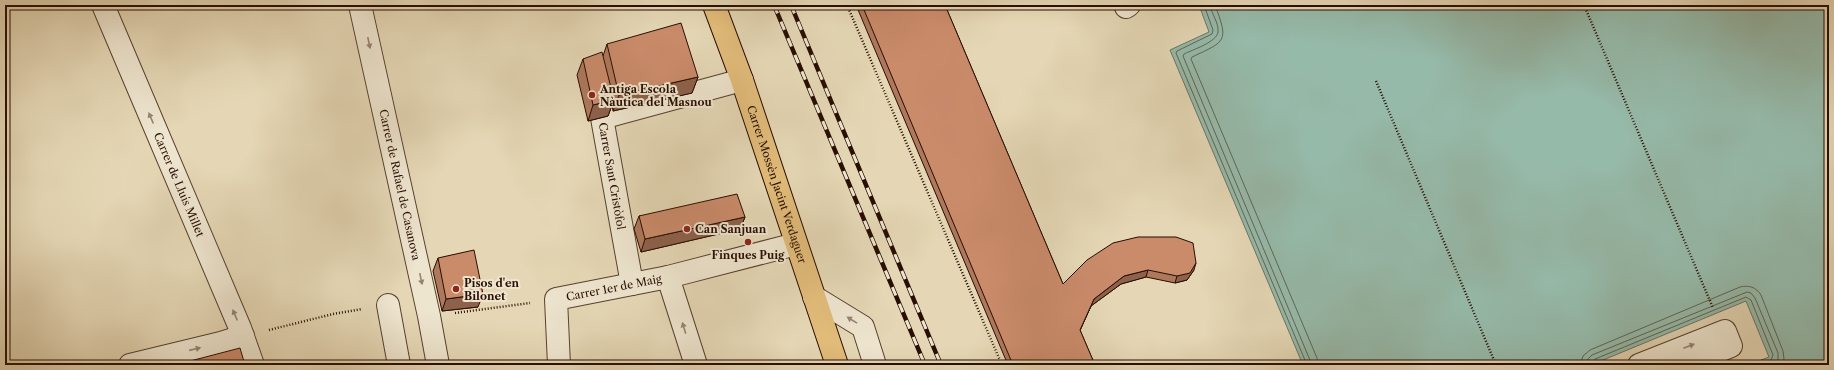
<svg xmlns="http://www.w3.org/2000/svg" width="1834" height="370" font-family="'Libre Caslon Text',serif">
  <style>
    .water { fill: #96baaa; stroke: #6a7566 }
    .lines { fill: none; stroke-linecap: round; stroke-linejoin: round }
    .shore { stroke: #5f6456; stroke-width: 1 }
    .minor-casing { stroke: #57402e; stroke-width: 24 }
    .major-casing { stroke: #280d01; stroke-width: 24 }
    .path { stroke: #280d01; stroke-width: 2.5; stroke-dasharray: 1 2; stroke-linecap: butt }
    .minor { stroke: #eee5cf; stroke-width: 22 }
    .major { stroke: #e2bc7a; stroke-width: 22 }
    .rail-casing { stroke: #280d01; stroke-width: 4.5 }
    .rail { stroke: #eee5cf; stroke-width: 3; stroke-dasharray: 9; stroke-linecap: butt }
    .wall { fill: #ae785c; stroke: #280d01 }
    .shaded-wall { fill: #8d614b; stroke: #280d01 }
    .building { fill: #ca8b6b; stroke: #280d01 }
    .oneway { fill: #958472 }
    .poi-dot { fill: #8f2418; stroke: #eee5cf; stroke-width: 1.5 }
    .labels { text-anchor: middle; dominant-baseline: central; stroke-width: 4; stroke-linejoin: round; paint-order: stroke }
    .poi-label { font-size: 11px; font-weight: bold; fill: #280d01; stroke: #eee5cf; text-anchor: start }
    .street-label { font-size: 11px; fill: #280d01; stroke: #eee5cf }
  </style>
  <rect width="100%" height="100%" fill="#e5d7b5"/>
  <filter id="stains"><feTurbulence type="fractalNoise" baseFrequency=".005" numOctaves="4"/><feColorMatrix values="0 0 0 0 .2 0 0 0 0 .09 0 0 0 0 .02 0 0 0 .5 -.17"/></filter>
  <radialGradient id="worn" r=".72"><stop offset=".6" stop-color="#630" stop-opacity="0"/><stop offset="1" stop-color="#630" stop-opacity=".3"/></radialGradient>
  <polygon class="water" points="1199,5 1829,5 1829,365 1749,365 1769,357 1746,301 1591,365 1303,365 1170,50 1209,32"/>
  <g class="lines">
    <g class="shore">
      <polyline points="1204,5 1213,30 1212,34 1177,51 1176,53 1307,365"/>
      <path d="M1209 5C1212 13 1219 24 1218 32 1217 42 1192 50 1184 54L1183 56 1312 365"/>
      <path d="M1215 5C1229 42 1226 41 1192 57L1191 59 1317 358 1318 365"/>
      <path d="M1580 365 1583 356 1590 350 1740 287C1749 285 1756 287 1761 295L1783 351 1784 359 1782 365"/>
      <polyline points="1586,365 1588,359 1592,355 1747,292 1751,293 1755,298 1778,353 1778,360 1773,365"/>
      <polyline points="1591,365 1595,359 1746,297 1751,300 1773,355 1771,360 1760,365"/>
    </g>
    <defs>
      <g id="minor">
        <path id="s1" d="M103 5 240 328 253 365"/>
        <path id="s2" d="M360 5 429 316 438 365"/>
        <polyline points="1126,7 1129,5"/>
        <polyline points="668,277 696,365"/>
        <polyline points="632,284 602,118 742,80"/>
        <polyline points="814,297 863,327 875,365"/>
        <polyline points="388,305 399,365"/>
        <polyline points="130,365 221,343 243,336"/>
        <path id="s3" d="M559 365 556 299 668 277 796 244"/>
        <polyline points="1639,365 1725,331 1731,346 1684,365"/>
      </g>
      <g id="major">
        <path id="s4" d="M714 5 742 80 837 365"/>
      </g>
    </defs>
    <use href="#minor" class="minor-casing"/>
    <use href="#major" class="major-casing"/>
    <g class="path">
      <polyline points="847,5 1002,365"/>
      <polyline points="1584,5 1713,308"/>
      <polyline points="1376,81 1496,365"/>
      <polyline points="455,313 530,303"/>
      <polyline points="269,330 333,314 362,309"/>
      <polyline points="1761,360 1763,365"/>
    </g>
    <use href="#minor" class="minor"/>
    <use href="#major" class="major"/>
    <defs>
      <g id="rail">
        <polyline points="774,5 925,365"/>
        <polyline points="791,5 941,365"/>
      </g>
    </defs>
    <use href="#rail" class="rail-casing"/>
    <use href="#rail" class="rail"/>
  </g>
  <g class="wall">
    <polygon points="856,5 945,5 1063,284 1087,260 1194,270 1187,280 1175,283 1146,277 1121,284 1091,306 1080,330 1095,365 1008,365"/>
    <polygon points="607,44 698,77 692,93 613,111 612,105 608,116 588,121 577,75 583,59 603,56"/>
    <polygon points="639,216 745,217 740,229 641,252 634,229"/>
    <polygon points="438,258 478,307 442,311 433,271"/>
  </g>
  <g class="shaded-wall">
    <polygon points="698,77 692,93 613,111 619,95"/>
    <polygon points="614,100 608,116 588,121 593,105"/>
    <polygon points="745,217 740,229 641,252 645,239"/>
    <polygon points="1196,263 1194,270 1187,280 1175,283 1177,276"/>
    <polygon points="1148,270 1146,277 1121,284 1091,306 1077,337 1094,299 1124,276"/>
    <polygon points="483,294 478,307 442,311 446,299"/>
  </g>
  <g class="building">
    <polygon points="862,5 945,5 1063,284 1087,260 1113,243 1138,237 1176,237 1193,243 1196,263 1190,273 1177,276 1148,270 1124,276 1094,299 1080,330 1095,365 1013,365"/>
    <polygon points="681,23 698,77 619,95 607,44"/>
    <polygon points="602,52 614,100 593,105 583,59"/>
    <polygon points="737,194 745,217 645,239 639,216"/>
    <polygon points="474,250 483,294 446,299 438,258"/>
    <polygon points="240,348 245,365 175,365"/>
  </g>
  <defs><path id="oneway-solid" d="M-6-.8H1V-3.2L6.5 0L1 3.2V.8H-6Z"/></defs>
  <g class="oneway">
    <use href="#oneway-solid" transform="translate(369 43) rotate(78)"/>
    <use href="#oneway-solid" transform="translate(151 118) rotate(-113)"/>
    <use href="#oneway-solid" transform="translate(421 279) rotate(78)"/>
    <use href="#oneway-solid" transform="translate(235 315) rotate(-113)"/>
    <use href="#oneway-solid" transform="translate(852 320) rotate(-148)"/>
    <use href="#oneway-solid" transform="translate(684 328) rotate(-107)"/>
    <use href="#oneway-solid" transform="translate(1689 346) rotate(-21)"/>
    <use href="#oneway-solid" transform="translate(195 349) rotate(-13)"/>
  </g>
  <g class="poi-dot">
    <circle cx="592" cy="95" r="4"/>
    <circle cx="687" cy="229" r="4"/>
    <circle cx="748" cy="242" r="4"/>
    <circle cx="456" cy="289" r="4"/>
  </g>
  <g class="labels">
    <g class="poi-label">
      <text x="600" y="89">Antiga Escola<tspan x="600" dy="13">Nàutica del Masnou</tspan></text>
      <text x="695" y="229">Can Sanjuan</text>
      <text x="748" y="255" text-anchor="middle">Finques Puig</text>
      <text x="464" y="283">Pisos d'en<tspan x="464" dy="13">Bilonet</tspan></text>
    </g>
    <g class="street-label">
      <text transform="translate(612 176) rotate(80)">Carrer Sant Cristòfol</text>
      <text stroke="none"><textPath href="#s4" startOffset="190">Carrer Mossèn Jacint Verdaguer</textPath></text>
      <text stroke="none"><textPath href="#s1" startOffset="195">Carrer de Lluís Millet</textPath></text>
      <text stroke="none"><textPath href="#s2" startOffset="184">Carrer de Rafael de Casanova</textPath></text>
      <text stroke="none"><textPath href="#s3" startOffset="125">Carrer 1er de Maig</textPath></text>
    </g>
  </g>
  <rect width="1834" height="370" fill="none" stroke="#e5d7b5" stroke-width="20"/>
  <rect x="6" y="6" width="1822" height="358" fill="none" stroke="#280d01" stroke-width="2"/>
  <rect x="10" y="10" width="1814" height="350" fill="none" stroke="#280d01"/>
  <rect width="100%" height="100%" filter="url(#stains)"/>
  <rect width="100%" height="100%" fill="url(#worn)"/>
</svg>
